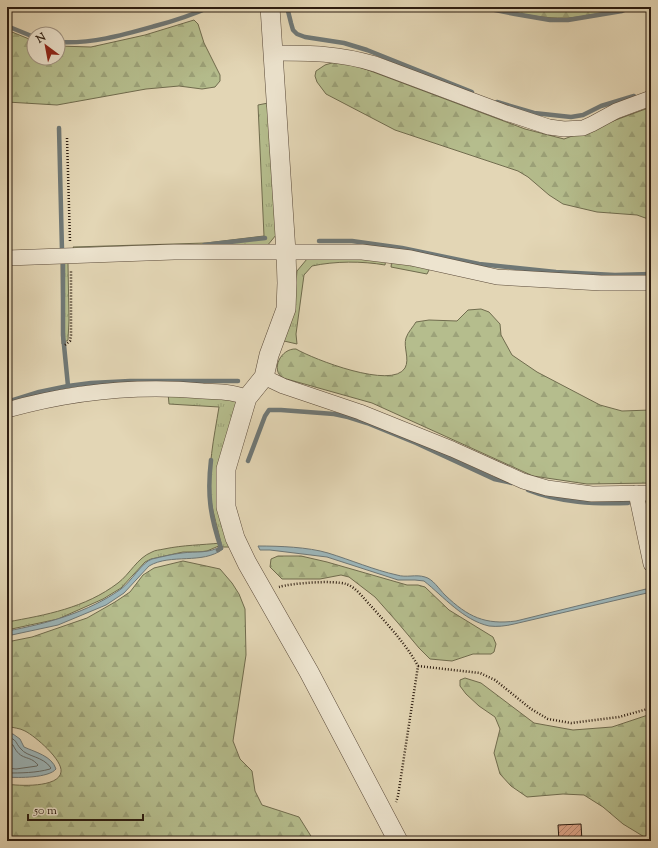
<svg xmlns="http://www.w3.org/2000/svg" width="658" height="848" font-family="'Sorts Mill Goudy',serif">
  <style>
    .grass { fill: url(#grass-tufts); stroke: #706c4e }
    .forest { fill: url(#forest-firs); stroke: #706c4e }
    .water { fill: #9cb6ba; stroke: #6f7876 }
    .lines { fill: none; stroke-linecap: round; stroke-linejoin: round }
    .shore { stroke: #646965; stroke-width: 1 }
    .stream { stroke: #6f7876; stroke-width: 4.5 }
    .building { fill: url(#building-hatch); stroke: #2c1c10 }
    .minor-casing { stroke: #5a4a39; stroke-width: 16 }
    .tertiary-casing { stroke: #5a4a39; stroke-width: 20 }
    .path { stroke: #2c1c10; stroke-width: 2.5; stroke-dasharray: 1 2; stroke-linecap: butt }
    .minor { stroke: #ede4cf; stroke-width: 15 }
    .tertiary { stroke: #ede4cf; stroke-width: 19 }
  </style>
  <defs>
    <pattern id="grass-tufts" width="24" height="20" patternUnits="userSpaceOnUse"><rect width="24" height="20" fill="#b5bd8d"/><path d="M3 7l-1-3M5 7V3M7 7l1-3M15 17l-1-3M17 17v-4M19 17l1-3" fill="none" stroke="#9ca279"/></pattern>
    <pattern id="forest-firs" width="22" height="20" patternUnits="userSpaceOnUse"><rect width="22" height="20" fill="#b5bd8d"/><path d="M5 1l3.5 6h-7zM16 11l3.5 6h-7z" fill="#9ca279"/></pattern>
    <pattern id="building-hatch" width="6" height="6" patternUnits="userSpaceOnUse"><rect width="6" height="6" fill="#dca487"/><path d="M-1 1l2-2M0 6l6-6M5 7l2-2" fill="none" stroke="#b3856d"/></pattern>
  </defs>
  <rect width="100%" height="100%" fill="#e3d6b5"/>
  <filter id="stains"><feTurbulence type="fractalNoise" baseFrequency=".005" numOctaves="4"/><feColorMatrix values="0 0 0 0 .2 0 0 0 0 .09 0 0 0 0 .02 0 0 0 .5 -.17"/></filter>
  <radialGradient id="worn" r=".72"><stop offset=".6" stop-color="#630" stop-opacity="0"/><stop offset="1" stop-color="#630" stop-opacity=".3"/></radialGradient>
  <g class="grass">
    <polygon points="268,103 276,235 267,246 75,251 73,247 206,243 264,236 258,105"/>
    <path d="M386 258 385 265C362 261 335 261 312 266L304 275 296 334 297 344 284 341 294 303 297 271 307 259Z"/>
    <polygon points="61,259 68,262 68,264 69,320 68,340 62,344"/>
    <polygon points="392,259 431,266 427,274 391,267"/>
    <path d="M168 393 234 398 236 402 231 547H223L221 545 207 551 198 552H183L151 559 145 562 121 588 103 599 58 619 7 630V622C46 615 85 608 118 583 130 574 137 558 152 552 155 550 160 550 164 549 183 545 202 545 221 543 218 529 213 514 211 500 207 469 214 438 219 407L169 404Z"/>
  </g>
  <g class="forest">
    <path d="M491 7H627L622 9C604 12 585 17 567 18 542 19 515 13 491 7Z"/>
    <polygon points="194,20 198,24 204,43 220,75 220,81 215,87 202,89 179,86 146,89 57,105 7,102 7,30 34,41 34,58 58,58 58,46 91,47 145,35"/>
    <polygon points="335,62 360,67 525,129 564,139 651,107 651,220 637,215 597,212 563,204 549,195 528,177 518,171 395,130 326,94 317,82 315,76 316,71 325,65"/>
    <path d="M481 309 489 312 500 324 501 335 512 355 537 372 600 405 622 411 651 410V483L587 484 533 476 372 403 283 378C270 370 281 348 296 349 313 359 392 390 405 368 410 359 403 347 406 338 408 332 413 327 416 322L429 320 457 321 468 310Z"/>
    <polygon points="278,556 301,556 327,562 407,585 418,585 425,587 449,610 493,637 496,644 494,652 491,654 473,654 452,661 430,659 419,648 398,623 375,597 349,577 341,575 320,579 282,579 270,567 271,559"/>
    <path d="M183 561 220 569 232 583 239 594 245 609 246 655 233 741 240 759 252 771 255 791 262 805 299 817 314 841H7V784C18 786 59 788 61 772 63 760 35 736 25 731 20 728 13 728 7 726V642L32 637 87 618 115 602 130 592 143 575 154 568Z"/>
    <polygon points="465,678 481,683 534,723 573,730 612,727 651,714 651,841 623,824 603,807 584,795 563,794 527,797 511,786 500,774 494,753 500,729 495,717 479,706 466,694 460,686 460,680"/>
  </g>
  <g class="water">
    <path d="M221 546 223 549C202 565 171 553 149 566L124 593 106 605 58 625 7 636V631C46 624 89 612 121 589 131 582 142 562 152 559 161 557 173 554 182 553 196 551 209 554 221 546Z"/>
    <path d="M258 546C279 546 308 547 328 553 351 560 374 570 397 575 406 578 416 574 425 577 433 579 439 589 445 595 468 617 485 625 516 621L646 589 647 593 514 624C506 626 497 627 489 626 463 620 444 597 424 581L415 580H398L327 557 270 550H260Z"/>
    <path d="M7 734H13L20 739 24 747C35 752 52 756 56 769 49 778 18 778 7 777Z"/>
  </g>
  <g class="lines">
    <g class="shore">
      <path d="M7 738C17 738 15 743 21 749 27 757 43 756 51 768L50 769C36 773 21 773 7 773"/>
      <path d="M7 743 13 745C21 762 29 754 38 765L37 766 16 769 7 768"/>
    </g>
    <g class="stream">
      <polyline points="287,7 291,23 293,30 297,34 305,37 344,43 367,50 472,92"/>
      <polyline points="480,7 515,14 550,20 568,20 622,11 631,7"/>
      <polyline points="7,26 34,37"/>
      <path d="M58 42C92 44 123 35 155 26 174 21 192 15 210 7"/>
      <polyline points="497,102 534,113 571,117 583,115 601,106 634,96"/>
      <polyline points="319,241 352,241 402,248 479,264 556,272 615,275 651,274"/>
      <polyline points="204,245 265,238"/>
      <polyline points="59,251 62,251 59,128"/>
      <polyline points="63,260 63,335 68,386"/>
      <polyline points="7,402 39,392 68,386 91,383 130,381 238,381"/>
      <path d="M211 460C207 494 210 516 221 548L218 550"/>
      <polyline points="248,461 265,416 269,410 281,410 334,414 348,417 367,423 416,443 494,479 512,483"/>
      <path d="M528 490C560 503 595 504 628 503"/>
      <polyline points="645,502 651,502"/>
    </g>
  </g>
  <polygon class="building" points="581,824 582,841 559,841 558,825"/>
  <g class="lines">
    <defs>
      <g id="minor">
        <path d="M273 53C311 53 338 53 375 64L506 113 549 127 564 129 583 128 592 124 616 111 651 98"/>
        <polyline points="7,258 174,252 362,252 411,258 497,277 601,283 651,283"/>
        <polyline points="264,377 283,386 360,412 452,449 523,481 547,488 592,494 651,493"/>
        <path d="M7 410C71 392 137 385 203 391 218 392 233 391 247 398"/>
        <polyline points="636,493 651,564"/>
      </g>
      <polyline id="tertiary" points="270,7 286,252 287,283 286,309 269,355 264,377 247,398 226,469 226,507 235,538 247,563 309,672 398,841"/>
    </defs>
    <use href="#minor" class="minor-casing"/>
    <use href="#tertiary" class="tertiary-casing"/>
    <g class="path">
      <polyline points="67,138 70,241"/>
      <polyline points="65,345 70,341 71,335 71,270"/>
      <path d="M279 587C292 583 333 580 346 584 356 587 364 599 371 606 388 625 406 644 418 666L398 796 396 802"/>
      <polyline points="418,666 480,673 495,680 531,709 548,719 571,723 619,717 651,708"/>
    </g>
    <use href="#minor" class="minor"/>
    <use href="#tertiary" class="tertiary"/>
  </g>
  <rect width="658" height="848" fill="none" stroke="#e3d6b5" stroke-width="24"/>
  <rect x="8" y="8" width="642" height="832" fill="none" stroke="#2c1c10" stroke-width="2"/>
  <rect x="12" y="12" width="634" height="824" fill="none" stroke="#2c1c10"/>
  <g transform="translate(46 46) rotate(328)"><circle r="19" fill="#ede4cf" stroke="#a09483"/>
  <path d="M0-3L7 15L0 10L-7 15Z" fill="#8f2418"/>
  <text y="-6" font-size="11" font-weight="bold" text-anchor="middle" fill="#2c1c10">N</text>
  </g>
  <path d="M28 814v6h115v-6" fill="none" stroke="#2c1c10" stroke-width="2"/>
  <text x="34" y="814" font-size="12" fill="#2c1c10" stroke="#ede4cf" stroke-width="3" paint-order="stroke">50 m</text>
  <rect width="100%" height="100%" filter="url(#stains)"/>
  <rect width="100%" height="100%" fill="url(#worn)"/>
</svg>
